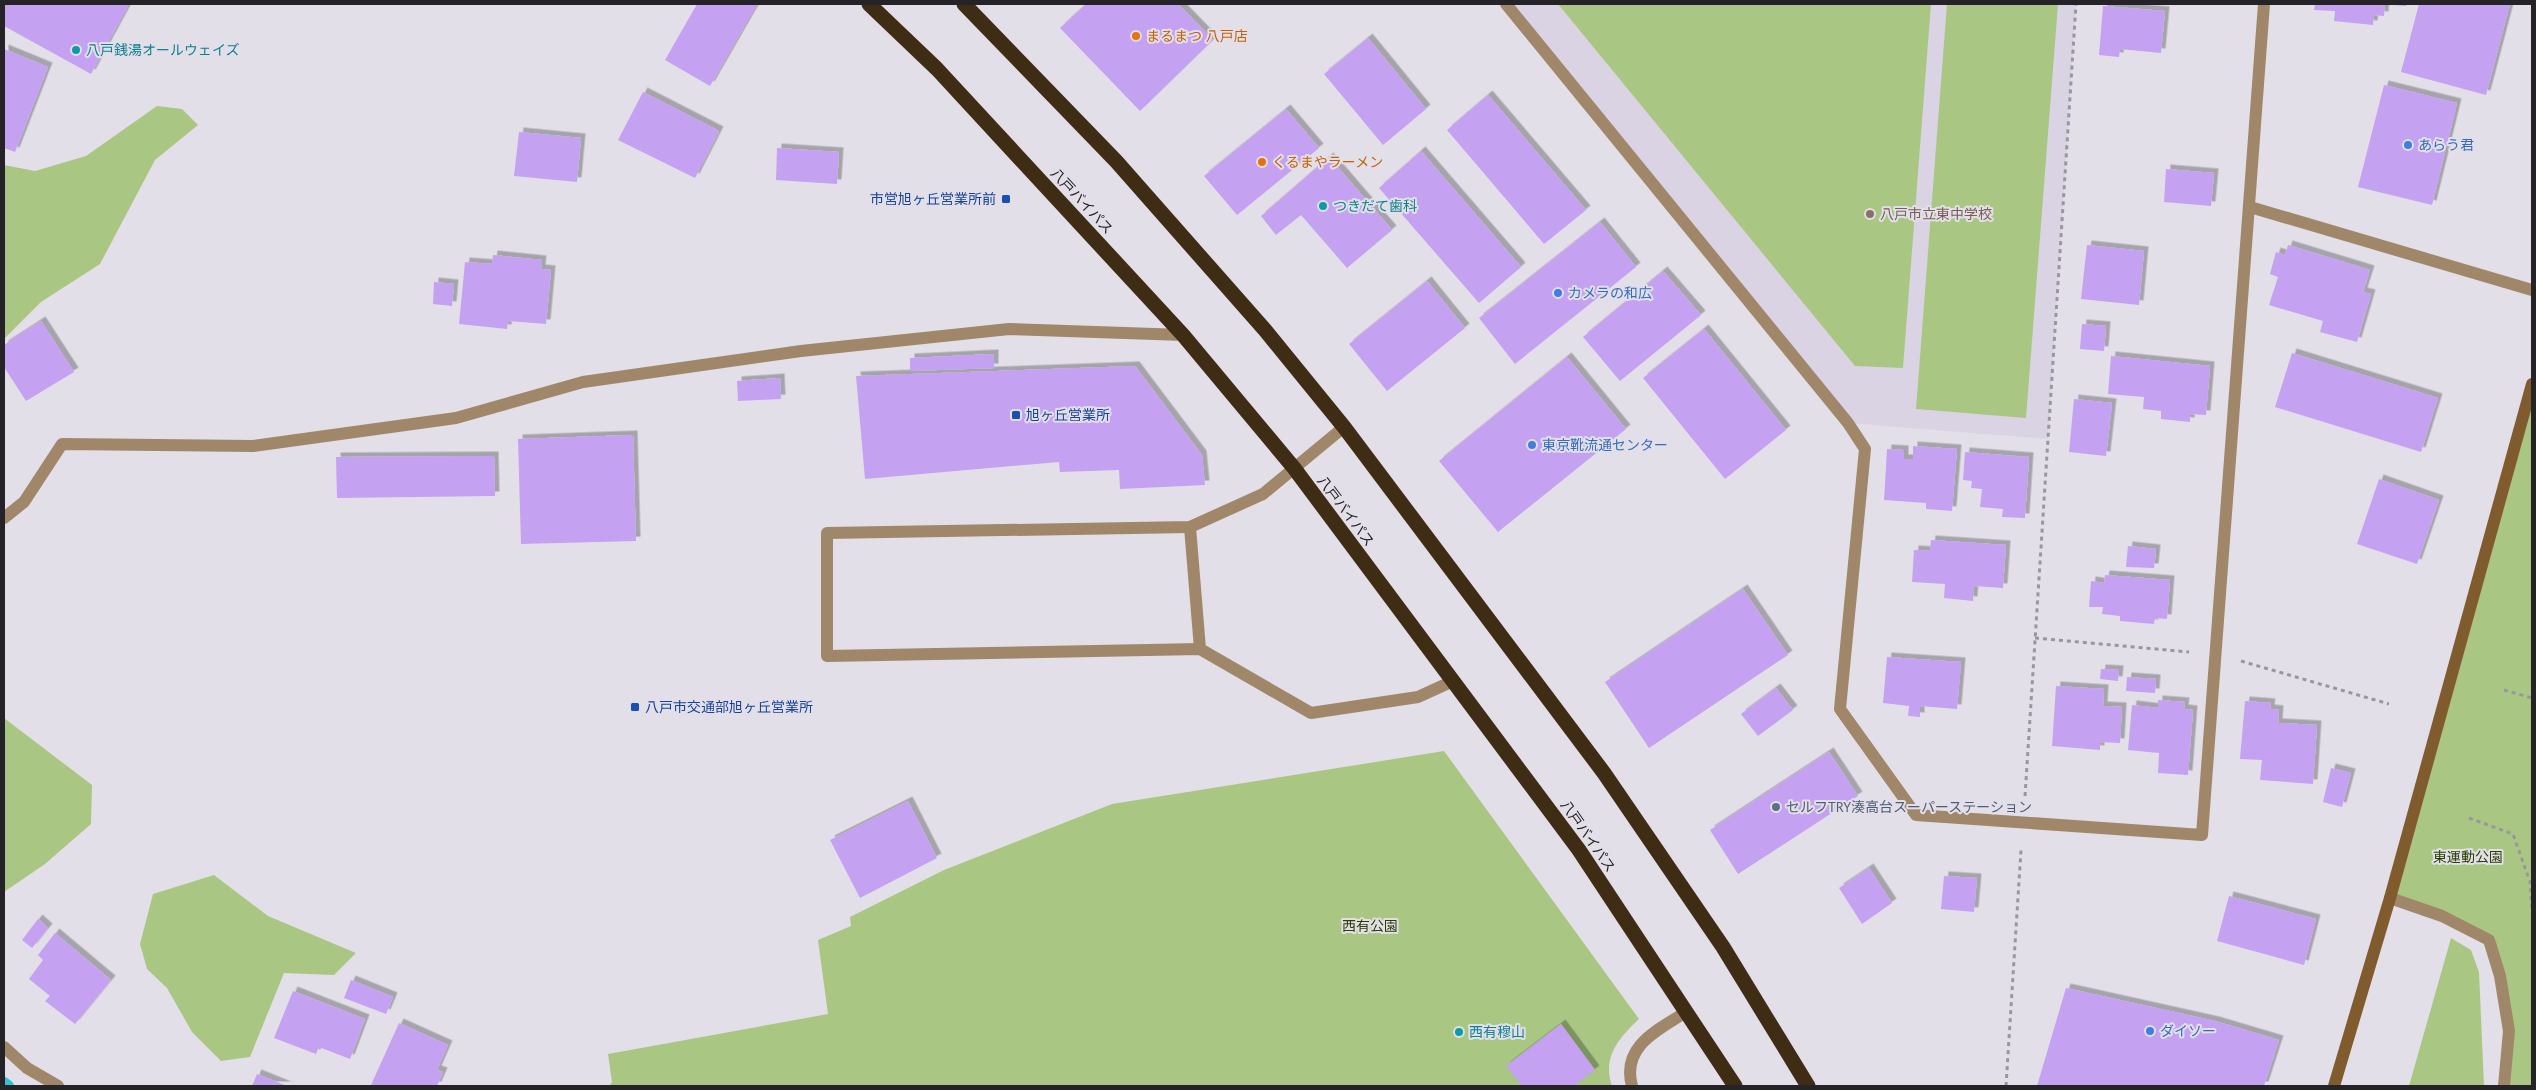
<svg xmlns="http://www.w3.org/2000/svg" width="2536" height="1090" font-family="'PT Sans','Noto Sans JP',sans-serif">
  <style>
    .built { fill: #dad3e4 }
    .green { fill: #a9c783 }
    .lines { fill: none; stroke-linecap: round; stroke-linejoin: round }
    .stream { stroke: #36bed5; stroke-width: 12 }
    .building { fill: #c4a2f1; filter: url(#shadow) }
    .path { stroke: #99969e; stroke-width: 3; stroke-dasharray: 4 4; stroke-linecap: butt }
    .lane { stroke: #a08769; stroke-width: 12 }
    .street { stroke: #a08769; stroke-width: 12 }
    .secondary { stroke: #805b2d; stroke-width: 12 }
    .highway { stroke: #3f2c14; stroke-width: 15 }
    .food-dot { fill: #e8710a; stroke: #e3dfe9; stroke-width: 2 }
    .culture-dot { fill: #0f9aa8; stroke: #e3dfe9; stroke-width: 2 }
    .shop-dot { fill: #3f7fe0; stroke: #e3dfe9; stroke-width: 2 }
    .transit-dot { fill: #1a4fb4; stroke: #e3dfe9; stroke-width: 2 }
    .education-dot { fill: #8d6e63; stroke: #e3dfe9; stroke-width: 2 }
    .service-dot { fill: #5c6f8a; stroke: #e3dfe9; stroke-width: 2 }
    .labels { text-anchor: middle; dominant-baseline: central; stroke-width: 4; stroke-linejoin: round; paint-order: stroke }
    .food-label { font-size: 14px; fill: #c56008; stroke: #e3dfe9; text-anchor: start }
    .culture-label { font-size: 14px; fill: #0d838f; stroke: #e3dfe9; text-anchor: start }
    .shop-label { font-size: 14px; fill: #366cbe; stroke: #e3dfe9; text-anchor: start }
    .transit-label { font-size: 14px; fill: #164399; stroke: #e3dfe9; text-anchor: start }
    .street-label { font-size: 14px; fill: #252327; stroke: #e3dfe9 }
    .education-label { font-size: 14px; fill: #785e54; stroke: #e3dfe9; text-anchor: start }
    .service-label { font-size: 14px; fill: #4e5e75; stroke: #e3dfe9; text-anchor: start }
    .park-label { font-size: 14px; fill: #2b4001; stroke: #e3dfe9 }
  </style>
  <defs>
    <filter id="shadow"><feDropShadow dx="4.5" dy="-4.5" stdDeviation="0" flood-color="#0004"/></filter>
  </defs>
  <rect width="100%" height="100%" fill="#e3dfe9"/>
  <polygon class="built" points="1506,4 2076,4 2048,439 1848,423"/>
  <g class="green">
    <polygon points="1558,4 1931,4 1903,368 1855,366"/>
    <polygon points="1947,4 2058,4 2026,418 1916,409"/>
    <polygon points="157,106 182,109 198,125 155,160 100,264 41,302 4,339 4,165 35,171 86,156"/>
    <polygon points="2532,384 2532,1086 2504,1086 2509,1031 2489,941 2390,898"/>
    <polygon points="4,718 92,785 91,824 45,864 4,892"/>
    <path d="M1444 751 1639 1019C1619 1038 1602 1057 1612 1086H609L612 1082 608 1054 828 1014 818 940 851 926 850 917 944 870 1112 804Z"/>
    <polygon points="214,875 268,916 356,953 334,975 284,973 250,1057 221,1061 192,1032 167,988 147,969 140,944 153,894"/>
    <polygon points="2451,938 2471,950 2479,972 2484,1086 2409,1086"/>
  </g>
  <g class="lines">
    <polyline class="stream" points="4,1083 8,1086"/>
  </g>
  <g class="building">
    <polygon points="4,4 129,4 91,74 4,26"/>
    <polygon points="697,4 757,4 710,86 665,60"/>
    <polygon points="1086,4 1178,4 1213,40 1140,111 1060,28"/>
    <polygon points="2315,4 2385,4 2384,16 2374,15 2373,25 2334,21 2335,11 2314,10"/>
    <polygon points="2392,4 2406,4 2406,6 2392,5"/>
    <polygon points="2419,4 2510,4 2486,95 2401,72"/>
    <polygon points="2103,6 2165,11 2161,53 2120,49 2119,57 2099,55"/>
    <polygon points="1368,38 1426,109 1383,145 1324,74"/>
    <polygon points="4,49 48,67 15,152 4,148"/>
    <polygon points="2384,85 2457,103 2432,205 2358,187"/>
    <polygon points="643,92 719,131 695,178 618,140"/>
    <polygon points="1488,95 1586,210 1544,244 1447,130"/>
    <polygon points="1286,109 1319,148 1237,215 1204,176"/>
    <polygon points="519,132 581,138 577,182 514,176"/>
    <polygon points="777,148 839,152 837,184 776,180"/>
    <polygon points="1421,151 1521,267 1479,303 1379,188"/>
    <polygon points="1329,157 1392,230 1347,268 1301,215 1276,235 1261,216"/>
    <polygon points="2166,169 2214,173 2211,206 2164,202"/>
    <polygon points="1600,222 1636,267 1515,364 1479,318"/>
    <polygon points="2087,245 2144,251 2139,305 2081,299"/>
    <polygon points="2288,245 2370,270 2363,292 2371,294 2357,342 2320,332 2323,321 2269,305 2278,277 2270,274 2276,252 2285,255"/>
    <polygon points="493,255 542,260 541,269 551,270 546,324 508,321 507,329 459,324 465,262 492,264"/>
    <polygon points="1663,271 1701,315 1620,381 1583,337"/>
    <polygon points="1427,281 1465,328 1387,391 1349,344"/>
    <polygon points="434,282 454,284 452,306 433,304"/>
    <polygon points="41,321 74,372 26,401 4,367 4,345"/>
    <polygon points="2082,324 2106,326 2104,351 2080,349"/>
    <polygon points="1704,329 1786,430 1725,479 1643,378"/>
    <polygon points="2292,353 2438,398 2421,452 2275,407"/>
    <polygon points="994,354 994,368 910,371 910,358"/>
    <polygon points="2111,356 2210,366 2206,415 2190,414 2190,422 2161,419 2161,411 2143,409 2144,397 2108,394"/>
    <polygon points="1567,357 1626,429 1498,532 1439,461"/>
    <polygon points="1135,366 1202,455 1205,485 1120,489 1119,470 1060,472 1059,462 865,479 856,376"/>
    <polygon points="780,378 781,399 738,401 737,381"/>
    <polygon points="2074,399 2112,403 2106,456 2069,452"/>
    <polygon points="633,435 636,541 521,544 518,439"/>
    <polygon points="1913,446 1957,449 1952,511 1926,509 1926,503 1884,500 1887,449 1904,450 1904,459 1913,459"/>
    <polygon points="1965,452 2029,457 2025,518 2002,517 2003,509 1980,507 1982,489 1971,488 1972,481 1963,480"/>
    <polygon points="494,456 495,496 337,498 336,457"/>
    <polygon points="2379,479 2439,500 2417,564 2357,544"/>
    <polygon points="1931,540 2006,545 2003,588 1974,586 1973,601 1944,598 1945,584 1912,582 1914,550 1930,551"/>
    <polygon points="2128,546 2156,549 2154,568 2126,567"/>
    <polygon points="2105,575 2170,580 2167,619 2155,618 2154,624 2120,621 2120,616 2102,614 2103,607 2089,607 2091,581 2104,583"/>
    <polygon points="1743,589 1788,655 1649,748 1605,682"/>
    <polygon points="1887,657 1961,662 1957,709 1920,706 1920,717 1908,716 1909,706 1883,703"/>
    <polygon points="2101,669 2119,670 2118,681 2100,679"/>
    <polygon points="2127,677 2156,679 2155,693 2126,691"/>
    <polygon points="2056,686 2104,689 2103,706 2122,707 2120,743 2100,742 2100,750 2052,746"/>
    <polygon points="1776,688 1793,710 1758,736 1741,714"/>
    <polygon points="2158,700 2185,702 2184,709 2193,710 2188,775 2158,773 2159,753 2128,750 2132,705 2158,708"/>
    <polygon points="2245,701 2271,703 2270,709 2279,710 2278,723 2317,725 2313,784 2260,780 2262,760 2240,759"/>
    <polygon points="1829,752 1858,796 1738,874 1710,830"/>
    <polygon points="2331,768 2351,773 2342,807 2323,802"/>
    <polygon points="908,801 937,858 860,898 830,840"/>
    <polygon points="1869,868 1892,903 1862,924 1839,888"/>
    <polygon points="1944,876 1977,878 1974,912 1941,909"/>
    <polygon points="2229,896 2316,919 2304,965 2217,941"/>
    <polygon points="38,919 48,928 32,948 22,940"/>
    <polygon points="55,933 111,980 75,1024 45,1001 50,996 29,979 43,960 38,955"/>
    <polygon points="351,980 393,997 386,1014 344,998"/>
    <polygon points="2066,988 2215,1021 2279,1040 2264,1086 2037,1086"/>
    <polygon points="293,991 365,1019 350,1059 319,1047 316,1054 274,1038"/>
    <polygon points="399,1023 448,1045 437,1070 443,1072 437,1086 371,1085"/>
    <polygon points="1561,1024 1595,1070 1574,1086 1522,1086 1506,1066"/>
    <polygon points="257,1074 287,1086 252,1086"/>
  </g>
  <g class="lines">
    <g class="path">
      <polyline points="2531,590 2532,590"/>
      <polyline points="2035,638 2189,652"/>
      <polyline points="2241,661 2389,704"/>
      <polyline points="2504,690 2532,698"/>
      <polyline points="2025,796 2076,4"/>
      <polyline points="2469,818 2513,834 2530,882 2532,910"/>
      <polyline points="2006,1086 2021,850"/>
    </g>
    <g class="lane">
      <polyline points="1344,427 1263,494 1190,527 827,533 827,656 1200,649 1311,713 1418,697 1453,681"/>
      <polyline points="1190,527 1200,649"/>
    </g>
    <g class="street">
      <polyline points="1506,4 1848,423 1865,449 1840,709 1916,815 2202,835 2264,4"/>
      <polyline points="2250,207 2532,290"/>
      <polyline points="4,518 24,502 62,444 253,446 456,418 583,382 801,351 1009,329 1183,335"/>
      <polyline points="2390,898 2442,916 2489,940 2500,976 2509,1031 2504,1086"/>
      <polyline points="4,1047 27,1068 58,1086"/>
      <path d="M1632 1086C1621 1046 1658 1030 1686 1012"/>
    </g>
    <polyline class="secondary" points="2334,1086 2390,898 2532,384"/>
    <g class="highway">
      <polyline points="869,4 937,69 1183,335 1294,468 1579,850 1735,1086"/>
      <polyline points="964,4 1116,161 1265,330 1344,427 1604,773 1723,947 1808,1086"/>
    </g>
  </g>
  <g class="food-dot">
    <circle cx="1136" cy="36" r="5"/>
    <circle cx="1262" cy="162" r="5"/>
  </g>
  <g class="culture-dot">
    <circle cx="76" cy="50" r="5"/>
    <circle cx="1323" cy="206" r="5"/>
    <circle cx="1459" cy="1032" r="5"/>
  </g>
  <g class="shop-dot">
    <circle cx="2408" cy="145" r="5"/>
    <circle cx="1558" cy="293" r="5"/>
    <circle cx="1532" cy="445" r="5"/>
    <circle cx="2150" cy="1031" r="5"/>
  </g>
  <g class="transit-dot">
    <rect x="1001" y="194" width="10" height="10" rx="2.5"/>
    <rect x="1011" y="410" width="10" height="10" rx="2.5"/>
    <rect x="630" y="702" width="10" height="10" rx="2.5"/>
  </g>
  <circle class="education-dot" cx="1870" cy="214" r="5"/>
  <circle class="service-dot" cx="1776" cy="807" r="5"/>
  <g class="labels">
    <g class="food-label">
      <text x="1146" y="36">まるまつ 八戸店</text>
      <text x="1272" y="162">くるまやラーメン</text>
    </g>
    <g class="culture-label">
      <text x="86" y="50">八戸銭湯オールウェイズ</text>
      <text x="1333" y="206">つきだて歯科</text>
      <text x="1469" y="1032">西有穆山</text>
    </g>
    <g class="shop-label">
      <text x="2418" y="145">あらう君</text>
      <text x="1568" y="293">カメラの和広</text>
      <text x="1542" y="445">東京靴流通センター</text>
      <text x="2160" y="1031">ダイソー</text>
    </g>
    <g class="transit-label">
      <text x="996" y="199" text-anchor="end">市営旭ヶ丘営業所前</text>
      <text x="1026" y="415">旭ヶ丘営業所</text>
      <text x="645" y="707">八戸市交通部旭ヶ丘営業所</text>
    </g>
    <g class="street-label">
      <text transform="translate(1082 201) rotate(47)">八戸バイパス</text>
      <text transform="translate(1346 511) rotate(53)">八戸バイパス</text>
      <text transform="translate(1588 836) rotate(55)">八戸バイパス</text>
    </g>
    <g class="education-label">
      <text x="1880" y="214">八戸市立東中学校</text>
    </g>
    <g class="service-label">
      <text x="1786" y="807">セルフTRY湊高台スーパーステーション</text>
    </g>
    <g class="park-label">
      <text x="2468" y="857">東運動公園</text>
      <text x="1370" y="926">西有公園</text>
    </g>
  </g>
  <rect width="2536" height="1090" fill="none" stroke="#252327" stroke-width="10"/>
</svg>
